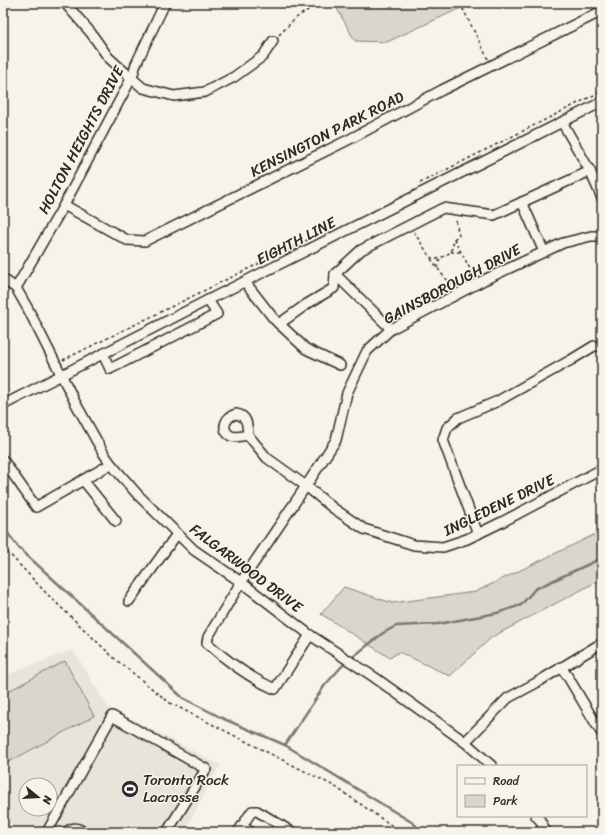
<svg xmlns="http://www.w3.org/2000/svg" width="605" height="835" font-family="Sriracha,sans-serif">
  <style>
    .built { fill: #e8e4da; fill-rule: evenodd }
    .green { fill: #dad6cc; stroke: #82807c }
    .lines { fill: none; stroke-linecap: round; stroke-linejoin: round }
    .stream { stroke: #7a7874; stroke-width: 2.5 }
    .minor-casing { stroke: #2b2b2b; stroke-width: 12 }
    .path { stroke: #2b2b2b; stroke-width: 1.5; stroke-dasharray: 3 3; stroke-linecap: butt }
    .minor { stroke: #f7f3e8; stroke-width: 9 }
    .labels { text-anchor: middle; dominant-baseline: central; stroke-width: 3; stroke-linejoin: round; paint-order: stroke }
    .street-label { font-size: 15px; fill: #2b2b2b; stroke: #f7f3e8 }
    .poi-label { font-size: 15px; fill: #2b2b2b; stroke: #f7f3e8; text-anchor: start }
  </style>
  <rect width="100%" height="100%" fill="#f7f3e8"/>
  <filter id="ink" filterUnits="userSpaceOnUse"><feTurbulence type="fractalNoise" baseFrequency=".025" numOctaves="2"/><feDisplacementMap in="SourceGraphic" scale="8" xChannelSelector="R" yChannelSelector="G"/><feConvolveMatrix kernelMatrix="1 2 1 2 8 2 1 2 1" color-interpolation-filters="sRGB"/></filter>
  <g filter="url(#ink)">
    <path class="built" d="M73 650 108 707 220 765 184 832H3V676ZM26 785H50V809H26Z"/>
    <g class="green">
      <polygon points="334,3 472,3 387,42 355,41"/>
      <polygon points="602,531 602,579 492,637 450,676 399,652 390,658 321,614 344,587 392,603 475,592"/>
      <polygon points="65,661 94,716 3,765 3,694"/>
    </g>
    <g class="lines">
      <g class="stream">
        <polyline points="3,527 19,548 183,698 224,719 285,745 413,823 422,832"/>
        <polyline points="354,656 383,633 396,626 438,624 497,613 521,605 535,589 602,558"/>
        <polyline points="285,745 325,685 343,665"/>
      </g>
      <defs>
        <g id="minor">
          <polyline points="65,3 91,33 108,57 119,67 143,88 174,96 205,92 234,77 263,56 273,41"/>
          <polyline points="562,122 590,171 602,198"/>
          <polyline points="522,202 544,252"/>
          <polyline points="64,205 127,240 145,241 352,138 442,90 602,11"/>
          <polyline points="335,274 391,329"/>
          <polyline points="3,279 16,288 28,309 76,404 104,454 111,464 138,495 194,550 241,582 310,635 374,677 465,742 492,766"/>
          <polyline points="245,282 274,319 306,349 340,365"/>
          <polyline points="16,288 64,205 132,77 136,64 165,3"/>
          <polyline points="279,324 307,304 334,288 335,274 361,250 443,208 494,215 590,171"/>
          <polyline points="103,354 110,369 217,314 208,300"/>
          <polyline points="3,405 208,300 602,102"/>
          <path d="M236 414C248 416 247 425 248 435 243 436 236 438 231 436 220 430 225 417 236 414Z"/>
          <polyline points="248,435 267,458 306,486 333,508 364,529 414,545 443,547 467,539 502,522 602,469"/>
          <polyline points="3,460 36,507 111,464"/>
          <polyline points="83,480 116,521"/>
          <polyline points="478,534 443,440 447,428 458,418 498,401 571,360 594,346 602,346"/>
          <polyline points="129,601 177,534"/>
          <path d="M310 635 275 689C252 679 226 660 207 643L208 637 241 582 306 486 336 440 347 393 367 351 391 329 484 280 563 243 591 236H602"/>
          <polyline points="561,667 568,677 602,734"/>
          <polyline points="465,742 508,698 536,683 602,643"/>
          <polyline points="536,816 540,820 546,832"/>
          <polyline points="242,826 251,832"/>
          <polyline points="47,832 112,716 206,769 167,832"/>
          <path d="M66 832C74 826 77 828 85 832"/>
          <polyline points="238,832 252,811 257,811 292,832"/>
        </g>
      </defs>
      <use href="#minor" class="minor-casing"/>
      <g class="path">
        <polyline points="460,3 488,59"/>
        <polyline points="279,35 296,18 318,3"/>
        <polyline points="420,183 602,91"/>
        <path d="M414 232 430 257C438 262 444 256 451 252L454 239 459 235 456 223 457 218"/>
        <polyline points="454,239 474,276"/>
        <polyline points="451,252 461,252"/>
        <polyline points="431,259 444,277 454,286"/>
        <polyline points="437,268 440,259"/>
        <polyline points="63,360 311,238"/>
        <polyline points="3,547 46,593 114,658 170,703 334,786 401,832"/>
      </g>
      <use href="#minor" class="minor"/>
    </g>
  </g>
  <defs>
    <symbol id="stadium-disc" viewBox="-11 -11 22 22"><circle r="9.5" fill="#2b2b2b" stroke="#f7f3e8"/><path d="M0-5a6.5 5 0 1 0 0 10a6.5 5 0 1 0 0-10ZM-3.5-1.8h7v3.6h-7Z" fill="#fff"/></symbol>
  </defs>
  <g fill-rule="evenodd">
    <use href="#stadium-disc" x="120" y="779" width="20" height="20"/>
  </g>
  <g class="labels">
    <g class="street-label">
      <text transform="translate(327 134) rotate(-27)">KENSINGTON PARK ROAD</text>
      <text transform="translate(81 140) rotate(-62)">HOLTON HEIGHTS DRIVE</text>
      <text transform="translate(296 241) rotate(-27)">EIGHTH LINE</text>
      <text transform="translate(452 284) rotate(-28)">GAINSBOROUGH DRIVE</text>
      <text transform="translate(499 505) rotate(-26)">INGLEDENE DRIVE</text>
      <text transform="translate(246 568) rotate(37)">FALGARWOOD DRIVE</text>
    </g>
    <g class="poi-label">
      <text x="143" y="780">Toronto Rock<tspan x="143" dy="17">Lacrosse</tspan></text>
    </g>
  </g>
  <rect width="605" height="835" fill="none" stroke="#f7f3e8" stroke-width="16"/>
  <rect x="8" y="8" width="589" height="819" fill="none" stroke="#2b2b2b" stroke-width="1.5" filter="url(#ink)"/>
  <rect x="457" y="765" width="130" height="52" fill="#f7f3e8" stroke="#a5a39c"/>
  <rect x="465" y="778" width="20" height="6" fill="#f7f3e8" stroke="#a5a39c"/>
  <text x="493" y="785" font-size="12" fill="#2b2b2b">Road</text>
  <rect x="465" y="795" width="20" height="12" fill="#dad6cc" stroke="#a5a39c"/>
  <text x="493" y="805" font-size="12" fill="#2b2b2b">Park</text>
  <g transform="translate(38 797) rotate(108)"><circle r="19" fill="#f7f3e8" stroke="#a5a39c"/>
  <path d="M0-3L7 15L0 10L-7 15Z" fill="#2b2b2b"/>
  <text y="-6" font-size="11" font-weight="bold" text-anchor="middle" fill="#2b2b2b">N</text>
  </g>
</svg>
